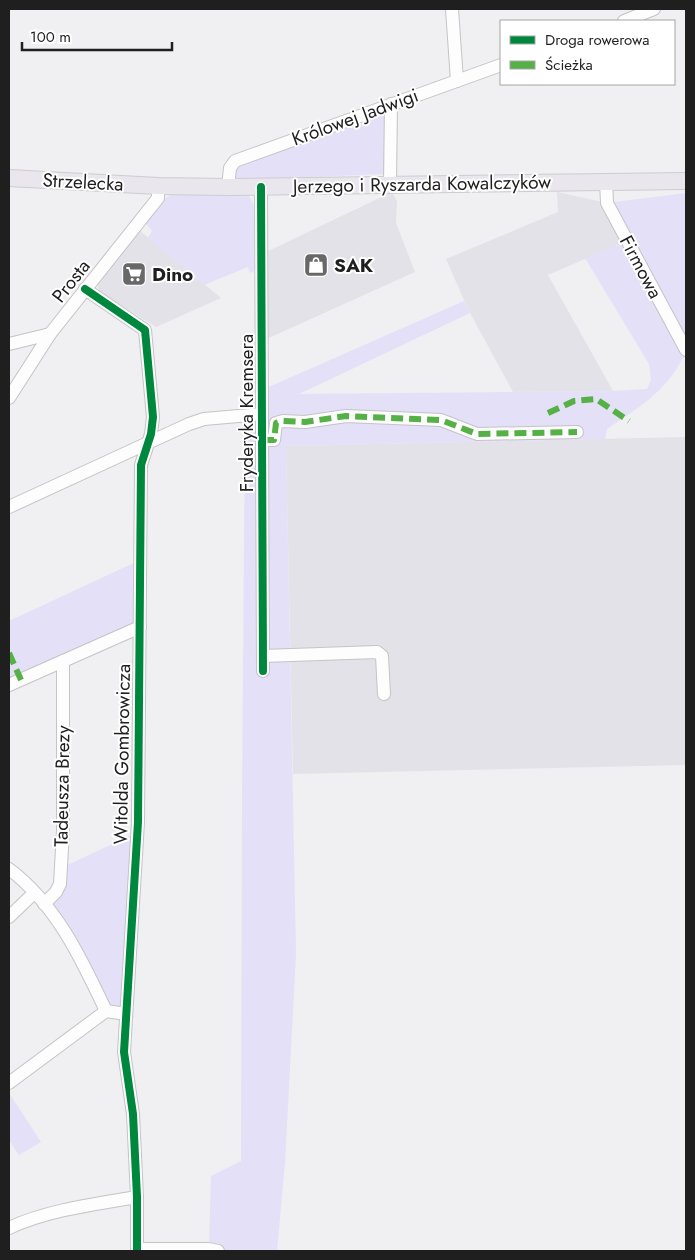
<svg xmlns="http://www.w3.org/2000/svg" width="695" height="1260" font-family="Jost,sans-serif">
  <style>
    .built { fill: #e4e2e9 }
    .green { fill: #e4e0f8 }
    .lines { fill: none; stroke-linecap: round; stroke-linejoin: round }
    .minor-casing { stroke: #c4c3c5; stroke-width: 14 }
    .major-casing { stroke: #cdcdce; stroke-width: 18 }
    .minor { stroke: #fdfdfd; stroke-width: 12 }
    .major { stroke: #e9e6ee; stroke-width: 16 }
    .quiet { stroke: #55b145; stroke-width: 6; stroke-dasharray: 12 6; stroke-linecap: butt }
    .cycleway-casing { stroke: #fff; stroke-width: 11 }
    .cycleway { stroke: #00873e; stroke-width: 8 }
    .labels { text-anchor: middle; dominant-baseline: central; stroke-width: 4; stroke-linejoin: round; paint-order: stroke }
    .street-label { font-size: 19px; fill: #1f1f20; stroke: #fff }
    .poi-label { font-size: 19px; font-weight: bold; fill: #1f1f20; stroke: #fff; text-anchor: start }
  </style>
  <rect width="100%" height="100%" fill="#f0eff1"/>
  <g class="built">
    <polygon points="392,192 397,201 396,223 415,272 262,341 262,254"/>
    <polygon points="557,192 607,203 627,241 548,275 613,391 513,392 468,309 446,259 558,212"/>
    <polygon points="139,230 221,298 156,327 99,291 97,281"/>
    <polygon points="686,437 686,765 293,774 286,446"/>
  </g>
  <g class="green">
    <polygon points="391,104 385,174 234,180 235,161"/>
    <path d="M174 193H246C262 207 256 246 257 266L254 271 250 273 248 267 204 285 148 238 152 231 144 221 161 201Z"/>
    <path d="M686 193V357L682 359C666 392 636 409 607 429L605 439 286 446 296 954 285 1163 277 1251H218L209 1244 211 1176 241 1161 242 800 245 416 262 414V390L464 301 470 313 299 394 613 391 647 389 651 380 649 364 585 258 627 241 607 203Z"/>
    <polygon points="140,560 140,627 9,685 9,621"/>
    <polygon points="138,832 126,1014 106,1011 51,911 61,868"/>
    <polygon points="9,1093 41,1142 19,1155 9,1140"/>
  </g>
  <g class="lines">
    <defs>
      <g id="minor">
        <polyline points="452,9 457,81"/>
        <polyline points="624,21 654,9"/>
        <polyline points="606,181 607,203 686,350"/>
        <polyline points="390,184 391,104"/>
        <polyline points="228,187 230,168 235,161 501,65"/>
        <polyline points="261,187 263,671"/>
        <polyline points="85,289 145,330 153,417 151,434 141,465 138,822 124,1052 133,1114 137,1197 137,1251"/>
        <polyline points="9,344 50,334"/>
        <polyline points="9,398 50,334 158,198 158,186"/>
        <polyline points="263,440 274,440 276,423 283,421 305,422 346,416 441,420 477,434 577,432"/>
        <polyline points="9,507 189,424 204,419 262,414"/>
        <polyline points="263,656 377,652 382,656 384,694"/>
        <polyline points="9,685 140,627"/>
        <path d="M9 869C56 904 82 960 106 1011L126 1014"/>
        <polyline points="44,904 56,892 60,884 63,831 63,661"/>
        <polyline points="9,917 34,893"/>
        <polyline points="9,1083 106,1011"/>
        <path d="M9 1228C47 1210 96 1204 137 1197"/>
        <polyline points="137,1249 208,1249 218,1251"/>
      </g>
      <polyline id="major" points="9,178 158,186 228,187 686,181"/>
    </defs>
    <use href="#minor" class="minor-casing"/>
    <use href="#major" class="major-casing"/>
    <use href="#minor" class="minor"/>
    <use href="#major" class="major"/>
    <g class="quiet">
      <polyline points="548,413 574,401 596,399 629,421"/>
      <polyline points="263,440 274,440 276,423 283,421 305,422 346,416 441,420 477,434 577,432"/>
      <polyline points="9,653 21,680"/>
    </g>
    <defs>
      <g id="cycleway">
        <polyline points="261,187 263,671"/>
        <polyline points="85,289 145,330 153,417 151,434 141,465 138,822 124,1052 133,1114 137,1197 137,1251"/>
      </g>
    </defs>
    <use href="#cycleway" class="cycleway-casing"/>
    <use href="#cycleway" class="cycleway"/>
  </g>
  <defs>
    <symbol id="shop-square" viewBox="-11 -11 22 22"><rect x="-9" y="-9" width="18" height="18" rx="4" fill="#686869" stroke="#fff"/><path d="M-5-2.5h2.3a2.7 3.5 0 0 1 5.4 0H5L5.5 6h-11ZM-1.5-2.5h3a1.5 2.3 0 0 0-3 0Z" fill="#fff"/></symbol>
    <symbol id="supermarket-square" viewBox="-11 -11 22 22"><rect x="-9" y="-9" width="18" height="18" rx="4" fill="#686869" stroke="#fff"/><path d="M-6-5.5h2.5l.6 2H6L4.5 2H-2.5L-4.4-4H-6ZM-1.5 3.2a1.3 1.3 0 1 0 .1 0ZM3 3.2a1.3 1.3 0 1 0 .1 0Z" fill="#fff"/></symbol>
  </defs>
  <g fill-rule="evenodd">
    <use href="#shop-square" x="302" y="251" width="28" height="28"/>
    <use href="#supermarket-square" x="120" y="260" width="28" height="28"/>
  </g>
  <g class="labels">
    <g class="street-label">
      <text transform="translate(355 117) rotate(-20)">Królowej Jadwigi</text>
      <text transform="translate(83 182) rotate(3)">Strzelecka</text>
      <text transform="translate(422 184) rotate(-1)">Jerzego i Ryszarda Kowalczyków</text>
      <text transform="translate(641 267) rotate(62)">Firmowa</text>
      <text transform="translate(71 281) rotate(-52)">Prosta</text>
      <text transform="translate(246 413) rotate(-90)">Fryderyka Kremsera</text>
      <text transform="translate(122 754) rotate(-89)">Witolda Gombrowicza</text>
      <text transform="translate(62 786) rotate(-89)">Tadeusza Brezy</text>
    </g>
    <g class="poi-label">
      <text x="334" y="265">SAK</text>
      <text x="152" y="274">Dino</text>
    </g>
  </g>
  <rect width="695" height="1260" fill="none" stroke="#1f1f20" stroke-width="20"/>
  <rect x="500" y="20" width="175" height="65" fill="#ffffff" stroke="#a5a5a6"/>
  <rect x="510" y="36" width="25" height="8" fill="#00873e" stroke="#a5a5a6"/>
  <text x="545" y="45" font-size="15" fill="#1f1f20">Droga rowerowa</text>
  <rect x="510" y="61" width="25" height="8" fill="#55b145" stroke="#a5a5a6"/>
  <text x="545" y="70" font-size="15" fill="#1f1f20">Ścieżka</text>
  <path d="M22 42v8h150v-8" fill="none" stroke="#1f1f20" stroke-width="2.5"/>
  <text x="30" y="42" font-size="15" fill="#1f1f20" stroke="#ffffff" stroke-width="4" paint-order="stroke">100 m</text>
</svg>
